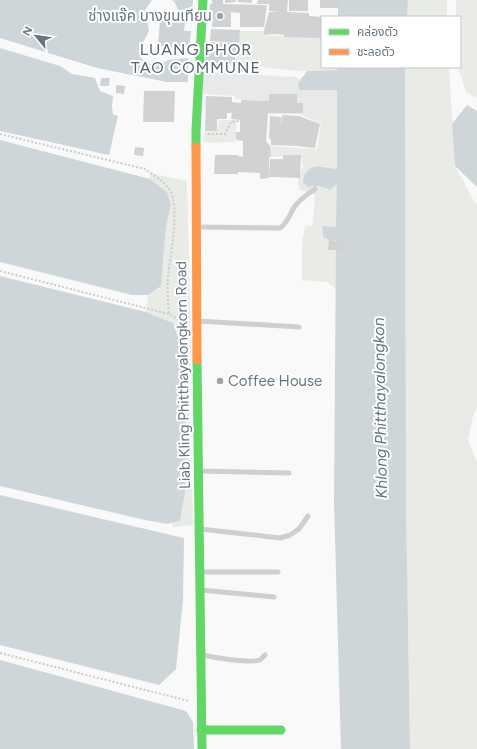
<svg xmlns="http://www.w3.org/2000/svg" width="477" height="749" font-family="Figtree,'Noto Sans Thai',sans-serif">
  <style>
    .built { fill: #e8e9e9 }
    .green { fill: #e8ebe6 }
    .water { fill: #ced6d9 }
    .building { fill: #d0d2d3 }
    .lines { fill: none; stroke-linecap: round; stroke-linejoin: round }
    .path { stroke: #cbcccd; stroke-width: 2; stroke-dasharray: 2 2; stroke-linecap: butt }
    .lane { stroke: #cecfd0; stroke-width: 5 }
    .fast { stroke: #63d668; stroke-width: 9 }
    .slow { stroke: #ff974d; stroke-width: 9 }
    .poi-dot { fill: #99a4ac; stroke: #fff; stroke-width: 1.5 }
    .labels { text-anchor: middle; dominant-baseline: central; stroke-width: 4; stroke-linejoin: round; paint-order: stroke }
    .poi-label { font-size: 15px; fill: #657683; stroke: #fff; text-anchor: end }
    .street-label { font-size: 15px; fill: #657683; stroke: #fff }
    .neighbourhood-label { font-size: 16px; letter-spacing: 1px; fill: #57646e; stroke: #fff }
    .water-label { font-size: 16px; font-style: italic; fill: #60757c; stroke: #fff }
  </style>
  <rect width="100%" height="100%" fill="#f9f9f9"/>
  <polygon class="built" points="203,72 296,77 300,80 298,83 299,90 337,90 337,114 269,114 268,101 235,99 234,96 203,94"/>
  <g class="green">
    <polygon points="408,0 447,0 447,17 407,17"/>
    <polygon points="456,0 477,0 477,98 466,92 458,67 460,67 460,17 456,17"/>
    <polygon points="240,31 263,31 264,36 278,36 322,37 322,67 338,67 338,70 297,71 235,64"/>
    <polygon points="405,67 449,67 455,166 474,201 477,203 477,407 473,416 468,440 477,462 477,749 410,749 406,500"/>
    <path d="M300 114H337V170L329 169 322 166 308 187C317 185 321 186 329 190L337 183V227L322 226 323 237 329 240V250L336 252V289L327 282 302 280V242L305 227 313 225 315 194 299 190 298 179 303 167 301 156 271 157 270 146 317 149 321 124Z"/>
    <polygon points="219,120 237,120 235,142 204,143 204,132 217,131"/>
    <polygon points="150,173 187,181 191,345 189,396 191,441 193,525 173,527 172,523 180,521 185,492 185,409 183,352 173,323 146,312 148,295 161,286 166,226 171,205 167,192 150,179"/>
  </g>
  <g class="water">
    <polygon points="0,0 152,0 145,10 149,31 140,48 141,58 148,64 163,63 168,60 188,58 188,82 167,82 97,68 0,38"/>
    <polygon points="171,0 193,0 192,12 180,14 174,1"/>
    <polygon points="338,0 408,0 407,17 338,17"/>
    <polygon points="0,48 60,66 72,74 95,78 100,91 113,96 112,107 113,114 118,116 109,155 0,131"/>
    <path d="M338 67H405L406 500 410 749H341L334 502 336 240H329L323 237 322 226 336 227 337 184 330 190C321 186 317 185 308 187L303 182C303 180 304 175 306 173 314 161 326 169 337 169V90H299L298 83 307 71 337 70Z"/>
    <polygon points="467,105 477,111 477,187 455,166 452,124"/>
    <polygon points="0,140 150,179 167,192 171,205 166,226 161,286 148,295 132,295 0,262"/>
    <polygon points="0,276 146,312 173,323 183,352 185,409 185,492 180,521 168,524 145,520 0,486"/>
    <polygon points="0,495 184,538 183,600 176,669 159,685 0,645"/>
    <polygon points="0,660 186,711 193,722 194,749 0,749"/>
  </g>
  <g class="building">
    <polygon points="212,0 223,0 223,4 267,5 264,27 240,27 240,13 231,12 231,27 212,27 212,20 209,20 210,4 212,4"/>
    <polygon points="225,0 236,0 236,2 225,3"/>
    <polygon points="238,0 252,0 252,3 238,2"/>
    <polygon points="258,0 288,0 287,12 309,13 309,16 322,17 322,38 284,37 284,35 275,34 264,35 264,30 269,12 281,12 269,11 269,4 257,4"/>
    <rect x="289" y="0" width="19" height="11"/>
    <polygon points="320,0 340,0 339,8 320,8"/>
    <polygon points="160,20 185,23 184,31 191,31 189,49 158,46"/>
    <polygon points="211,29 240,30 239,43 210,41"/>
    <polygon points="206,42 236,43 235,64 220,63 220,66 205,65"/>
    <polygon points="101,78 110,78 109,86 100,86"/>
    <polygon points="116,85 125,86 124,94 116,93"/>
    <polygon points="144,91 175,91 174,122 143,122"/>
    <polygon points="269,94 297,94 297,103 303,103 303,113 268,113 266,141 270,146 271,157 269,157 269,178 260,179 260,173 238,172 238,174 214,174 215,155 238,155 238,156 243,157 243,141 236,140 236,132 240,132 240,120 231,119 232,113 227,113 227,119 217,119 217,131 205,131 206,96 232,97 232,102 241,103 241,100 269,101"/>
    <polygon points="282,115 299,116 320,124 315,148 297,146 271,145 271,139 269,139 270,116 281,117 281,127"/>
    <polygon points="135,147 144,148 143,156 134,155"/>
    <polygon points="283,155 301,155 300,178 269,177 270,159 283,159"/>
    <polygon points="329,240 345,241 344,251 328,250"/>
  </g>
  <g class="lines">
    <g class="path">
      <path d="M0 134 145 169C153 175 163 180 169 189 181 205 170 256 168 277 167 289 168 301 169 314"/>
      <polyline points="208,134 225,134 231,122 239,121"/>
      <polyline points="0,271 169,314 185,323"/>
      <polyline points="0,653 189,701"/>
    </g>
    <g class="lane">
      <path d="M197 227 280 228C288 223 290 213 295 206 300 199 308 194 315 189"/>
      <polyline points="198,321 299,327"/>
      <polyline points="199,471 289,473"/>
      <polyline points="200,529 280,538 290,535 299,529 308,516"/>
      <polyline points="200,572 278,572"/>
      <polyline points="201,590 274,597"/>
      <path d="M202 655C214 657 249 664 260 660 261 659 263 657 265 655"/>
    </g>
    <g class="fast">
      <polyline points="196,147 196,130 203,0"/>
      <polyline points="197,360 202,749"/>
      <polyline points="201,730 281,730"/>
    </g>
    <polyline class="slow" points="196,147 197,360"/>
  </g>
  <g class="poi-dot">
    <circle cx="220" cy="16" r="4"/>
    <circle cx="220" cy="381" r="4"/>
  </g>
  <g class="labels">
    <g class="poi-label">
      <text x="212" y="16">ช่างแจ๊ค บางขุนเทียน</text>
      <text x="228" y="381" text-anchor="start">Coffee House</text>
    </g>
    <g class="street-label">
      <text transform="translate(183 375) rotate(-91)">Liab Kling Phitthayalongkorn Road</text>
    </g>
    <g class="neighbourhood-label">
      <text x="196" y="49">LUANG PHOR<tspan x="196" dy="18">TAO COMMUNE</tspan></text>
    </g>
    <g class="water-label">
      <text transform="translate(380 408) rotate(-91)">Khlong Phitthayalongkon</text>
    </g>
  </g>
  <rect x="321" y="16" width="140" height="52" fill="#ffffff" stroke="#c1c8cd"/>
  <rect x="329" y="29" width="20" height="6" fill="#63d668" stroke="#c1c8cd"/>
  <text x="357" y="36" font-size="12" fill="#657683">คล่องตัว</text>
  <rect x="329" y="49" width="20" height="6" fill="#ff974d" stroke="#c1c8cd"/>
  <text x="357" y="56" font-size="12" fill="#657683">ชะลอตัว</text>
  <g transform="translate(36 36) rotate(299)" stroke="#ffffff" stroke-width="3" paint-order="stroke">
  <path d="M0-3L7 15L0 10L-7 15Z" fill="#657683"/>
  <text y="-6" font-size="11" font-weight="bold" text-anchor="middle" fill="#657683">N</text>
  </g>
</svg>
